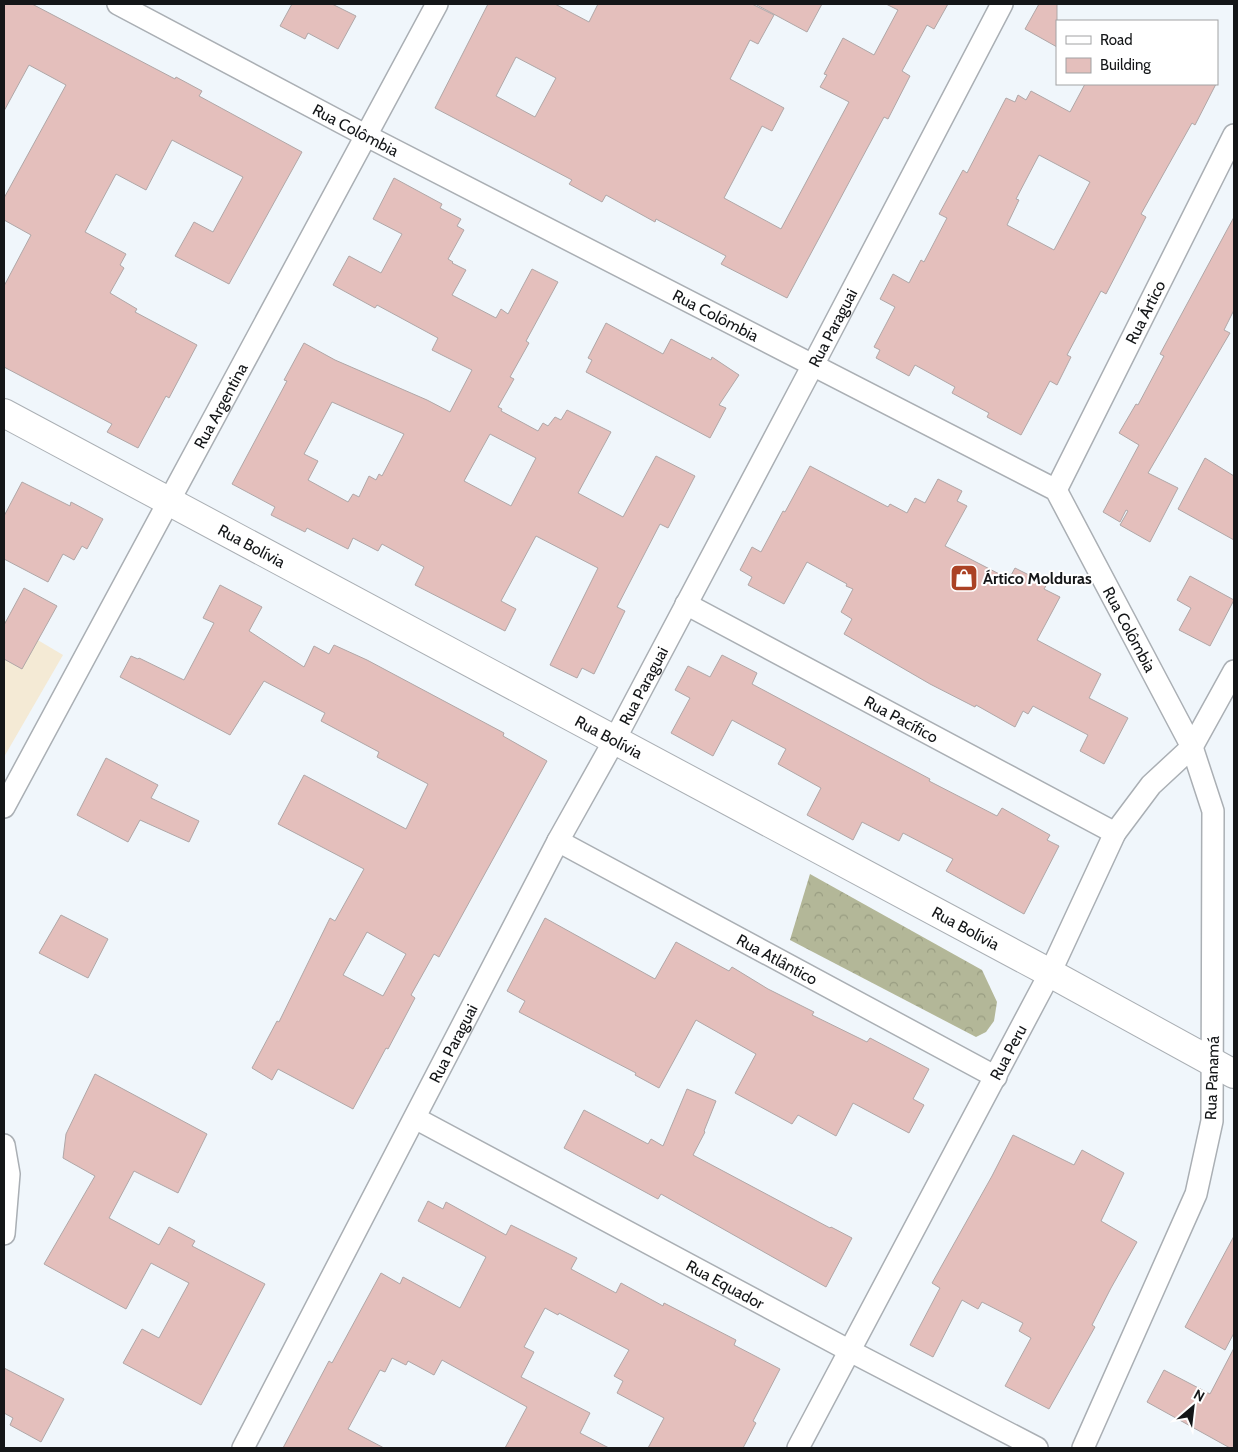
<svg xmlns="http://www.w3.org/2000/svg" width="1238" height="1452" font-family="Cabin,sans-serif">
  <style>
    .education { fill: #f4ead5 }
    .forest { fill: url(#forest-crowns) }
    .building { fill: #e4bfbc; stroke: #b0a7a7; fill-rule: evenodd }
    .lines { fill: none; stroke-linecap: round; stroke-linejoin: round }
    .street-casing { stroke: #aaafb4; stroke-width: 24 }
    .secondary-casing { stroke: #aaafb4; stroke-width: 30 }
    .street { stroke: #fff; stroke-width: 21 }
    .secondary { stroke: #fff; stroke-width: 28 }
    .labels { text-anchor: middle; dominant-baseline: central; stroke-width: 4; stroke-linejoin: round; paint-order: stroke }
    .street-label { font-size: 16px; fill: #141618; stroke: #fff }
    .poi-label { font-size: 16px; font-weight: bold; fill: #141618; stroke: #fff; text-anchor: start }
  </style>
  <defs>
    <pattern id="forest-crowns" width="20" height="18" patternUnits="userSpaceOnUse" patternTransform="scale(1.25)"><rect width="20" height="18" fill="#b3b798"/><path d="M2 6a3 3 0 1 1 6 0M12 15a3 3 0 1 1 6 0" fill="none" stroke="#999d82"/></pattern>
  </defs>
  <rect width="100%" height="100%" fill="#f0f6fb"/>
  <polygon class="education" points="4,620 63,655 4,757"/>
  <polygon class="forest" points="810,874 982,970 997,1002 994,1021 986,1032 976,1037 790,940"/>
  <g class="building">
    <polygon points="4,4 32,4 175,79 176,77 202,91 199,96 302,152 229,284 175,256 194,222 213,232 243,177 172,140 146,190 116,174 85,232 126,254 120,265 124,268 110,293 137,309 135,312 197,345 169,398 166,396 138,448 107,432 112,424 4,367 4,286 31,235 4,220 4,198 66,85 29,65 4,111"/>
    <polygon points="292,4 332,4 356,16 338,49 308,33 305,39 280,26"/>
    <path d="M488 4H555L589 22 598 4H752L774 15 758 44 750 40 730 79 784 108 772 131 762 126 724 198 781 229 849 102 820 87 827 75 824 74 843 38 874 55 898 10 886 4H948L934 29 927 25 902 71 910 76 888 119 884 117 787 298 721 264 726 256 656 219 655 222 606 195 602 202 569 184 572 180 435 108ZM516 57 556 78 535 117 496 96Z"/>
    <polygon points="755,4 822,4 807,32"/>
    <polygon points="1039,4 1057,4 1057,47 1025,29"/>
    <path d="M1085 84H1216L1195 125 1192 123 1141 214 1146 217 1106 294 1101 291 1067 355 1071 357 1057 385 1050 381 1021 435 987 417 989 413 952 393 955 387 915 365 909 376 876 358 880 350 874 347 895 307 880 299 893 274 909 283 921 260 924 262 947 218 939 214 963 170 967 173 1006 98 1015 102 1018 95 1026 100 1031 91 1070 112ZM1039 155 1090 182 1054 250 1007 225 1019 200 1016 199Z"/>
    <path d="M394 178 442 204 440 208 461 219 457 226 464 230 448 259 453 262 452 263 466 270 452 295 496 318 501 309 508 314 532 269 558 282 526 341 529 343 510 377 514 379 498 407 502 409 501 411 538 431 543 423 548 426 555 417 561 420 567 410 611 432 578 493 623 517 656 456 695 476 668 528 660 524 617 607 625 611 594 674 582 668 577 678 550 665 598 568 536 536 501 601 516 609 505 631 415 585 424 567 382 544 378 551 353 538 348 549 307 528 305 532 271 515 275 507 232 484 287 381 284 380 304 343 335 360 427 400 450 412 472 370 432 350 438 338 377 305 375 308 333 285 349 256 381 273 402 234 373 219ZM332 402 404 434 382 476 379 474 376 480 369 476 359 497 353 494 348 502 308 480 318 461 304 454ZM490 434 536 458 511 506 464 481Z"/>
    <polygon points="1234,217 1234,310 1224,330 1230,333 1148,473 1178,488 1150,542 1120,525 1128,511 1126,510 1120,522 1103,512 1139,445 1119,433 1136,404 1138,405 1164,356 1160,354"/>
    <polygon points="606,323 663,354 671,339 711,360 712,357 739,375 719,405 726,408 710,438 586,372 592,360 588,358"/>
    <polygon points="1205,458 1234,476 1234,540 1178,509"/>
    <polygon points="810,466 888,507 890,504 907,513 915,498 925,503 938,479 962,491 957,501 967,506 945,546 1009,579 1015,568 1047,584 1044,589 1060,597 1037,640 1101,674 1089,698 1128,718 1104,764 1080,751 1088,735 1033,706 1028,714 1023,711 1015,727 976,705 975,707 930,684 844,634 852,619 841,612 853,589 846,586 847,584 807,562 784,604 748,585 752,577 740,570 752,547 761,552 783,511 785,512"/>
    <polygon points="22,482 70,506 71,502 103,519 87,549 82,546 74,560 63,554 48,582 4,559 4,516"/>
    <polygon points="1190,576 1234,600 1210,646 1179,630 1191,608 1177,600"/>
    <path d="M220 585 262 607 249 631 304 667 314 646 329 654 334 645 367 660 504 733 503 736 547 761 439 957 434 954 411 995 415 998 388 1049 386 1048 353 1109 278 1069 272 1080 252 1068 277 1021 279 1022 330 918 335 921 364 869 278 824 304 775 406 829 428 784 377 757 379 752 321 721 325 713 264 681 230 735 120 677 131 656 138 659 139 658 184 680 214 623 203 618ZM367 932 406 954 383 996 343 975Z"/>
    <polygon points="24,588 57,606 22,669 4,659 4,625"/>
    <polygon points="722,655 757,673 752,684 930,779 929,781 997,816 1002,808 1050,835 1047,840 1059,846 1024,914 946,871 953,859 903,833 899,841 862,822 853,840 807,815 821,788 778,764 786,749 732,720 713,756 671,733 690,698 675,690 688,666 710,677"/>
    <polygon points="106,758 158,785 151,798 199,821 189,842 140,820 128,842 77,815"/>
    <polygon points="61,915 108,939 88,978 39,953"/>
    <polygon points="545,918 655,979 676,942 729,971 732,967 768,989 814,1012 812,1015 867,1042 870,1038 929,1069 913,1099 924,1105 909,1133 853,1103 836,1136 798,1115 792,1124 735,1093 756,1054 696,1020 659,1088 635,1075 636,1073 519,1012 525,1001 507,991"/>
    <polygon points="95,1074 207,1134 178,1193 134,1171 109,1218 159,1245 169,1227 195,1241 192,1246 265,1284 201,1405 123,1363 142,1329 159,1338 189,1283 151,1263 126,1309 44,1264 95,1176 63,1158 66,1134"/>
    <polygon points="687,1089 716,1101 704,1131 705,1132 693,1155 830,1228 831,1227 852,1238 826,1287 661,1194 658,1199 564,1148 584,1110 648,1144 651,1139 663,1146"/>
    <polygon points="1013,1135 1074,1165 1082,1150 1124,1173 1101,1221 1137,1242 1111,1288 1092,1325 1095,1327 1049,1409 1005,1386 1031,1338 1019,1331 1023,1323 982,1302 978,1309 962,1300 933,1357 910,1345 940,1288 932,1283 992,1176"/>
    <polygon points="428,1201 443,1209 446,1202 506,1235 511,1225 577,1258 571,1269 616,1293 621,1283 663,1306 664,1303 736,1340 734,1345 780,1369 753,1421 756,1423 743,1448 648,1448 664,1418 617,1393 623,1381 614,1376 629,1350 559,1313 558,1315 545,1308 524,1347 534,1352 521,1377 590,1413 580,1433 609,1448 505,1448 527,1407 442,1360 434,1375 408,1361 406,1365 392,1358 385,1372 380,1370 348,1429 384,1448 283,1448 329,1361 332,1363 381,1273 400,1284 403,1277 460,1308 486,1257 418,1221"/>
    <polygon points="1234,1236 1234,1333 1225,1350 1185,1327"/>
    <polygon points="1234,1348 1234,1448 1230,1448 1147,1402 1164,1370 1210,1394"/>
    <polygon points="4,1368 64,1399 41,1442 10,1425 13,1418 4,1413"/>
  </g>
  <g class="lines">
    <defs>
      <g id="street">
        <path id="s1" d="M118 4 365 135 1056 490 1192 747 1213 811 1212 1121 1196 1194 1083 1448"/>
        <path id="s2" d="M1056 490 1234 135"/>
        <path id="s3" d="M686 604 1115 833"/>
        <path id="s4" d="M4 807 437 4"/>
        <path id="s5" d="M558 841 996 1077"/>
        <path id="s6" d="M415 1118 850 1351 1037 1448"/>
        <polyline points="4,1145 9,1174 4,1234"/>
        <path id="s7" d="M243 1448 558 841 614 741 813 365 1002 4"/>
        <path id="s8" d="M798 1448 1050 973 1115 833 1151 785 1192 747 1234 671"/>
      </g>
      <g id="secondary">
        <path id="s9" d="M4 413 1050 973 1234 1074"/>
      </g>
    </defs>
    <use href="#street" class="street-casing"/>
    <use href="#secondary" class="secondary-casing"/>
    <use href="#street" class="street"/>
    <use href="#secondary" class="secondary"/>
  </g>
  <defs>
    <symbol id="shop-square" viewBox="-11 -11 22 22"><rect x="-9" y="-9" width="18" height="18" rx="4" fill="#ab4225" stroke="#fff"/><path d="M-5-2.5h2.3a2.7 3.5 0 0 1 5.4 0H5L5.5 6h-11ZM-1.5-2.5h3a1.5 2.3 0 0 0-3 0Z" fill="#fff"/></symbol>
  </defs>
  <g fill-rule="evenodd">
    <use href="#shop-square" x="948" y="562" width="32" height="32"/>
  </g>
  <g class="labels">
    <g class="street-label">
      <text stroke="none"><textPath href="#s1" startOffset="269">Rua Colômbia</textPath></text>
      <text stroke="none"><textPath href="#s2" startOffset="199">Rua Ártico</textPath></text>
      <text stroke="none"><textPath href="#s1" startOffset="674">Rua Colômbia</textPath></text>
      <text stroke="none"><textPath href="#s7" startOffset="1266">Rua Paraguai</textPath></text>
      <text stroke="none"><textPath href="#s4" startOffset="456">Rua Argentina</textPath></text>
      <text stroke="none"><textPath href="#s9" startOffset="281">Rua Bolívia</textPath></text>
      <text stroke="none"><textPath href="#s1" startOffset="1214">Rua Colômbia</textPath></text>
      <text stroke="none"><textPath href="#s7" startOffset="861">Rua Paraguai</textPath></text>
      <text stroke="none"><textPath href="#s3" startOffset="244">Rua Pacífico</textPath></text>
      <text stroke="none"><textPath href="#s9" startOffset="686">Rua Bolívia</textPath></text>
      <text stroke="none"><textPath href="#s9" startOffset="1091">Rua Bolívia</textPath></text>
      <text stroke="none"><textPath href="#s5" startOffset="249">Rua Atlântico</textPath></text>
      <text stroke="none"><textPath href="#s7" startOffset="456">Rua Paraguai</textPath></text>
      <text stroke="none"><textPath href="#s8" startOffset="448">Rua Peru</textPath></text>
      <text transform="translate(1212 1078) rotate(-88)">Rua Panamá</text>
      <text stroke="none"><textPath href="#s6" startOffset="352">Rua Equador</textPath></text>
    </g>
    <g class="poi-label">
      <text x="983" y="578">Ártico Molduras</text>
    </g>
  </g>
  <rect width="1238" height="1452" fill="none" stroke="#141618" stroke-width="10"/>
  <rect x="1056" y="20" width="162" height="65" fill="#ffffff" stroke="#a1a2a3"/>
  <rect x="1066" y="36" width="25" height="8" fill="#ffffff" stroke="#a1a2a3"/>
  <text x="1100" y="45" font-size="15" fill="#141618">Road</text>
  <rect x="1066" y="58" width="25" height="15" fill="#e4bfbc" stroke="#a1a2a3"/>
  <text x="1100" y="70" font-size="15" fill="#141618">Building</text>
  <g transform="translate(1193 1407) rotate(28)" stroke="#ffffff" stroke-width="4" paint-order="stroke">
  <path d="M0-4L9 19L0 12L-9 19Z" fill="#141618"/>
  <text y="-8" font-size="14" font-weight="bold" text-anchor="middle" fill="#141618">N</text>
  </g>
</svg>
